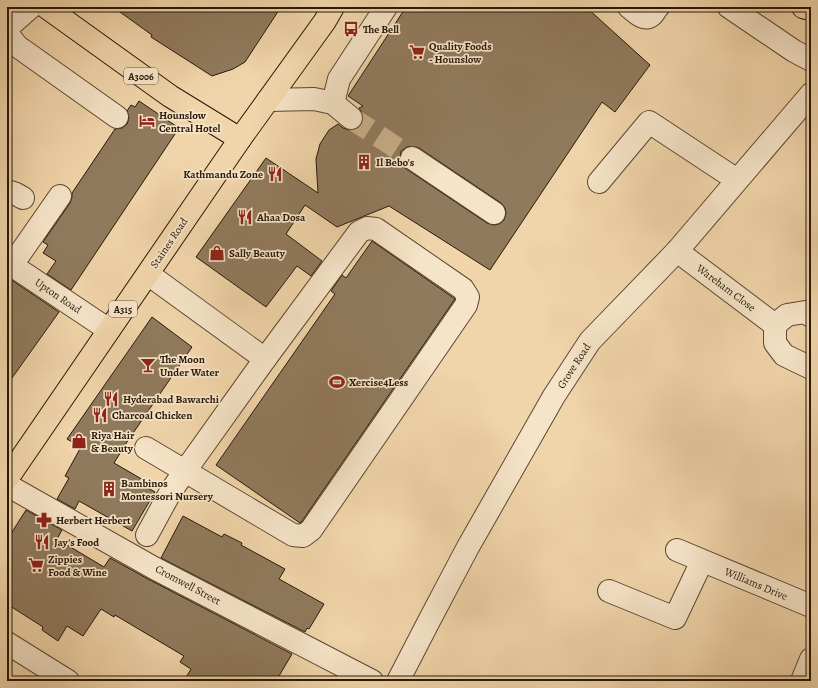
<svg xmlns="http://www.w3.org/2000/svg" width="818" height="688" font-family="Alegreya,serif">
  <style>
    .building { fill: #907a5d; stroke: #271809; fill-rule: evenodd }
    .lines { fill: none; stroke-linecap: round; stroke-linejoin: round }
    .minor-tunnel { stroke: #c9af8a; stroke-width: 22; stroke-dasharray: 22 11; stroke-linecap: butt }
    .minor-casing { stroke: #5a4731; stroke-width: 24 }
    .major-casing { stroke: #271809; stroke-width: 24 }
    .minor { stroke: #f6e4c8; stroke-width: 22 }
    .major { stroke: #f1d5aa; stroke-width: 22 }
    .labels { text-anchor: middle; dominant-baseline: central; stroke-width: 3.5; stroke-linejoin: round; paint-order: stroke }
    .shield { fill: #f6e4c8; stroke: #655542; stroke-width: 1 }
    .shield-label { font-size: 10px; font-weight: bold; fill: #271809 }
    .poi-label { font-size: 11px; font-weight: bold; fill: #271809; stroke: #f6e4c8; text-anchor: start }
    .street-label { font-size: 11px; fill: #271809; stroke: #f6e4c8 }
  </style>
  <rect width="100%" height="100%" fill="#f1d5aa"/>
  <filter id="stains"><feTurbulence type="fractalNoise" baseFrequency=".005" numOctaves="4"/><feColorMatrix values="0 0 0 0 .2 0 0 0 0 .09 0 0 0 0 .02 0 0 0 .5 -.17"/></filter>
  <radialGradient id="worn" r=".72"><stop offset=".6" stop-color="#630" stop-opacity="0"/><stop offset="1" stop-color="#630" stop-opacity=".3"/></radialGradient>
  <g class="building">
    <polygon points="113,7 281,7 245,62 233,69 212,76 151,37 152,35"/>
    <path d="M406 7H586L650 65 615 112 602 102 490 270 389 206 337 227 305 205 286 234 322 261 311 276 297 266 266 307 196 257 266 158 318 193 316 159 320 144 329 130 338 124 343 128 349 130H356L361 126 363 120V114L359 108 363 106 348 96ZM413 146 419 148 501 203 505 208 506 213 504 220 499 224 494 225 487 223 405 168 401 163 400 158 401 151 407 147Z"/>
    <polygon points="139,101 179,128 71,290 47,274 56,261 43,253 48,245 43,242 70,203 72,197 72,193 115,129 122,128 127,124 129,118 127,111 131,105 135,107"/>
    <polygon points="372,241 455,299 302,521 300,523 216,465 335,294 331,291 342,275 346,278"/>
    <polygon points="7,277 59,312 7,385"/>
    <polygon points="152,317 192,347 127,442 114,463 145,481 143,485 155,492 132,531 79,501 75,509 57,499 69,478 65,476 81,447 67,439"/>
    <polygon points="26,510 62,530 57,539 104,567 110,558 148,579 292,654 276,681 184,681 191,669 180,662 184,656 115,615 114,617 101,609 83,636 67,626 58,641 42,630 43,627 7,604 7,540"/>
    <polygon points="183,516 222,537 224,534 242,543 241,545 285,569 279,579 324,604 309,629 307,628 305,632 161,558"/>
  </g>
  <g class="lines">
    <polyline class="minor-tunnel" points="351,118 412,158"/>
    <defs>
      <g id="minor">
        <path d="M629 7C635 12 644 22 652 15 654 13 656 9 658 7"/>
        <polyline points="729,7 794,51 811,60"/>
        <polyline points="7,28 31,7"/>
        <polyline points="7,33 17,46 117,117"/>
        <polyline points="268,100 314,99 333,103 351,118"/>
        <polyline points="333,103 339,79 386,7"/>
        <polyline points="412,158 494,213"/>
        <polyline points="599,182 649,122 737,180"/>
        <polyline points="7,191 16,194 23,198"/>
        <polyline points="677,251 775,325"/>
        <polyline points="7,262 109,330"/>
        <polyline points="12,265 60,196"/>
        <polyline points="148,274 265,359"/>
        <polyline points="775,325 775,343 784,355 811,368"/>
        <polyline points="775,325 787,315 805,312 811,316"/>
        <polyline points="146,448 293,535 303,536 311,530 466,305 468,297 463,289 376,229 367,228 359,232 265,359 185,471 171,491 147,535"/>
        <polyline points="7,485 154,568 372,681"/>
        <polyline points="677,550 811,606"/>
        <polyline points="609,591 675,618 702,561"/>
        <polyline points="7,643 68,681"/>
        <polyline points="398,681 429,621 468,547 554,396 590,341 677,251 811,94"/>
        <polyline points="802,681 811,659"/>
      </g>
      <g id="major">
        <polyline points="46,7 170,96 240,139"/>
        <polyline points="803,7 806,8 811,9"/>
        <polyline points="7,479 240,139 325,21 333,7"/>
      </g>
    </defs>
    <use href="#minor" class="minor-casing"/>
    <use href="#major" class="major-casing"/>
    <use href="#minor" class="minor"/>
    <use href="#major" class="major"/>
  </g>
  <defs>
    <symbol id="bus-bare" viewBox="-9 -9 18 18"><path d="M-5-6H5V4H4V6H2V4H-2V6H-4V4H-5ZM-3.5-4V0h7V-4ZM-3.5 1.2v1.5H-2V1.2ZM2 1.2v1.5H3.5V1.2Z" fill="#8f2418" stroke="#f6e4c8" stroke-width="2.5" paint-order="stroke"/></symbol>
    <symbol id="supermarket-bare" viewBox="-9 -9 18 18"><path d="M-6-5.5h2.5l.6 2H6L4.5 2H-2.5L-4.4-4H-6ZM-1.5 3.2a1.3 1.3 0 1 0 .1 0ZM3 3.2a1.3 1.3 0 1 0 .1 0Z" fill="#8f2418" stroke="#f6e4c8" stroke-width="2.5" paint-order="stroke"/></symbol>
    <symbol id="hotel-bare" viewBox="-9 -9 18 18"><path d="M-6-4.5h1.5V1H6V5H4.5V3h-9V5H-6ZM-4 0a1.8 1.8 0 1 1 3.6 0ZM.5 0V-2.5h3Q6-2.5 6 0Z" fill="#8f2418" stroke="#f6e4c8" stroke-width="2.5" paint-order="stroke"/></symbol>
    <symbol id="building-bare" viewBox="-9 -9 18 18"><path d="M-4-6H4V6H1V3H-1V6H-4ZM-2.5-4.3h1.7v1.8h-1.7ZM.8-4.3h1.7v1.8H.8ZM-2.5-1h1.7V.8h-1.7ZM.8-1h1.7V.8H.8Z" fill="#8f2418" stroke="#f6e4c8" stroke-width="2.5" paint-order="stroke"/></symbol>
    <symbol id="restaurant-bare" viewBox="-9 -9 18 18"><path d="M-5-6h1v4h1v-4h1v4h1v-4h1v5L-1.5 .5V6h-2V.5L-5-1ZM5-6V6H3V1.5H1.5Q1.5-4 5-6Z" fill="#8f2418" stroke="#f6e4c8" stroke-width="2.5" paint-order="stroke"/></symbol>
    <symbol id="shop-bare" viewBox="-9 -9 18 18"><path d="M-5-2.5h2.3a2.7 3.5 0 0 1 5.4 0H5L5.5 6h-11ZM-1.5-2.5h3a1.5 2.3 0 0 0-3 0Z" fill="#8f2418" stroke="#f6e4c8" stroke-width="2.5" paint-order="stroke"/></symbol>
    <symbol id="bar-bare" viewBox="-9 -9 18 18"><path d="M-6-5H6L.8 .8V4.5H3.5V6h-7V4.5H-.8V.8Z" fill="#8f2418" stroke="#f6e4c8" stroke-width="2.5" paint-order="stroke"/></symbol>
    <symbol id="stadium-bare" viewBox="-9 -9 18 18"><path d="M0-5a6.5 5 0 1 0 0 10a6.5 5 0 1 0 0-10ZM-3.5-1.8h7v3.6h-7Z" fill="#8f2418" stroke="#f6e4c8" stroke-width="2.5" paint-order="stroke"/></symbol>
    <symbol id="pharmacy-bare" viewBox="-9 -9 18 18"><path d="M-2-6h4v4h4v4h-4v4h-4v-4h-4v-4h4Z" fill="#8f2418" stroke="#f6e4c8" stroke-width="2.5" paint-order="stroke"/></symbol>
  </defs>
  <g fill-rule="evenodd">
    <use href="#bus-bare" x="340" y="18" width="22" height="22"/>
    <use href="#supermarket-bare" x="406" y="41" width="22" height="22"/>
    <use href="#hotel-bare" x="136" y="110" width="22" height="22"/>
    <use href="#building-bare" x="353" y="151" width="22" height="22"/>
    <use href="#restaurant-bare" x="264" y="163" width="22" height="22"/>
    <use href="#restaurant-bare" x="234" y="206" width="22" height="22"/>
    <use href="#shop-bare" x="206" y="242" width="22" height="22"/>
    <use href="#bar-bare" x="137" y="354" width="22" height="22"/>
    <use href="#stadium-bare" x="326" y="371" width="22" height="22"/>
    <use href="#restaurant-bare" x="100" y="388" width="22" height="22"/>
    <use href="#restaurant-bare" x="89" y="404" width="22" height="22"/>
    <use href="#shop-bare" x="68" y="430" width="22" height="22"/>
    <use href="#building-bare" x="98" y="478" width="22" height="22"/>
    <use href="#pharmacy-bare" x="33" y="509" width="22" height="22"/>
    <use href="#restaurant-bare" x="31" y="531" width="22" height="22"/>
    <use href="#supermarket-bare" x="25" y="554" width="22" height="22"/>
  </g>
  <g class="labels">
    <g class="shield">
      <rect x="124" y="68" width="34" height="16" rx="3"/>
      <rect x="109" y="301" width="28" height="16" rx="3"/>
    </g>
    <g class="shield-label">
      <text x="141" y="76">A3006</text>
      <text x="123" y="309">A315</text>
    </g>
    <g class="poi-label">
      <text x="363" y="29">The Bell</text>
      <text x="429" y="46">Quality Foods<tspan x="429" dy="13">- Hounslow</tspan></text>
      <text x="159" y="115">Hounslow<tspan x="159" dy="13">Central Hotel</tspan></text>
      <text x="376" y="162">Il Bebo's</text>
      <text x="263" y="174" text-anchor="end">Kathmandu Zone</text>
      <text x="257" y="217">Ahaa Dosa</text>
      <text x="229" y="253">Sally Beauty</text>
      <text x="160" y="359">The Moon<tspan x="160" dy="13">Under Water</tspan></text>
      <text x="349" y="382">Xercise4Less</text>
      <text x="123" y="399">Hyderabad Bawarchi</text>
      <text x="112" y="415">Charcoal Chicken</text>
      <text x="91" y="435">Riya Hair<tspan x="91" dy="13">&amp; Beauty</tspan></text>
      <text x="121" y="483">Bambinos<tspan x="121" dy="13">Montessori Nursery</tspan></text>
      <text x="56" y="520">Herbert Herbert</text>
      <text x="54" y="542">Jay's Food</text>
      <text x="48" y="559">Zippies<tspan x="48" dy="13">Food &amp; Wine</tspan></text>
    </g>
    <g class="street-label">
      <text transform="translate(169 243) rotate(-56)">Staines Road</text>
      <text transform="translate(726 288) rotate(37)">Wareham Close</text>
      <text transform="translate(58 296) rotate(34)">Upton Road</text>
      <text transform="translate(574 366) rotate(-57)">Grove Road</text>
      <text transform="translate(756 584) rotate(23)">Williams Drive</text>
      <text transform="translate(188 585) rotate(28)">Cromwell Street</text>
    </g>
  </g>
  <rect width="818" height="688" fill="none" stroke="#f1d5aa" stroke-width="24"/>
  <rect x="8" y="8" width="802" height="672" fill="none" stroke="#271809" stroke-width="2"/>
  <rect x="12" y="12" width="794" height="664" fill="none" stroke="#271809"/>
  <rect width="100%" height="100%" filter="url(#stains)"/>
  <rect width="100%" height="100%" fill="url(#worn)"/>
</svg>
